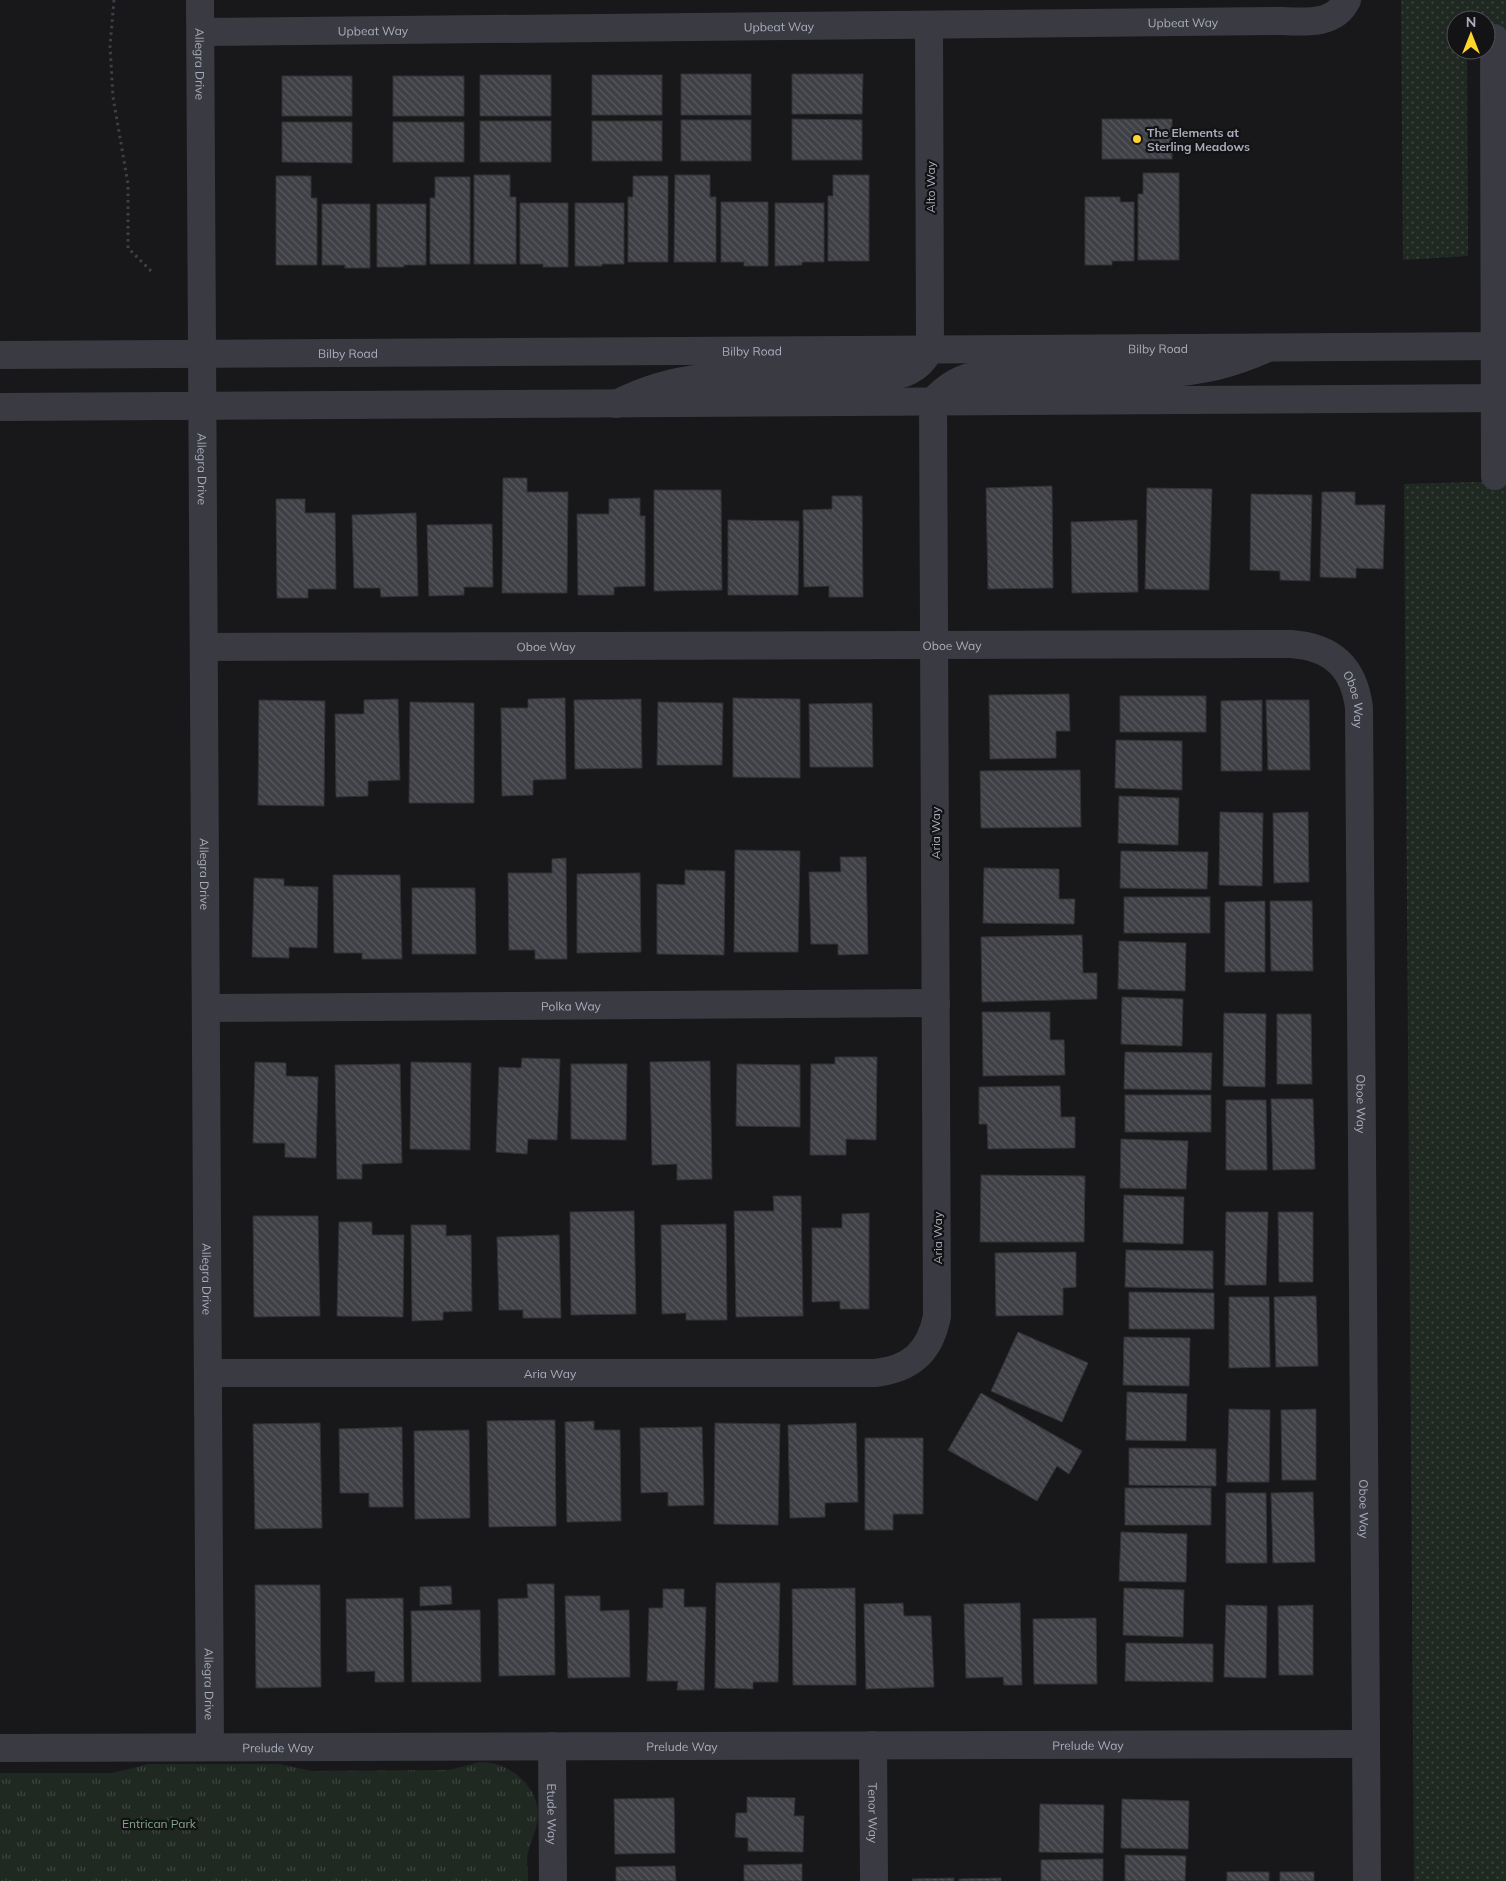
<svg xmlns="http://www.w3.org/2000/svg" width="1506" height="1881" font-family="Mulish,sans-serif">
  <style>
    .grass { fill: url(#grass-dots) }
    .park { fill: url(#park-tufts) }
    .building { fill: url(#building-back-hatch); stroke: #323237 }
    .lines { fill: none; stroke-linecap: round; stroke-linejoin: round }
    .path { stroke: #3e4047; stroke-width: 3; stroke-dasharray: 2.5 4; stroke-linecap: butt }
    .minor { stroke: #3a3b42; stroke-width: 28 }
    .tertiary { stroke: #3a3b42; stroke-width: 28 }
    .poi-dot { fill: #ffd52b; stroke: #131316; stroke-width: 2 }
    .labels { text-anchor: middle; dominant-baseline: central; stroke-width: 4.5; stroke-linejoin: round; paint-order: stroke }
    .street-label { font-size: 12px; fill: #a9acbb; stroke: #131316 }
    .poi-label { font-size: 12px; font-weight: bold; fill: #a9acbb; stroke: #131316; text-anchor: start }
    .park-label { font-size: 12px; fill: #7ea887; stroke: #131316 }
  </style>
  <defs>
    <pattern id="grass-dots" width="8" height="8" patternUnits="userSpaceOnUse" patternTransform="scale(1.25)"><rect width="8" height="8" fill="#1f2922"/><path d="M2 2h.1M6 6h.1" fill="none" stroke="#3d4540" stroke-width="1.8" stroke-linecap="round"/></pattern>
    <pattern id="park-tufts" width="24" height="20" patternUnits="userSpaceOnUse" patternTransform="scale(1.25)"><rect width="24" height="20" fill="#1f2922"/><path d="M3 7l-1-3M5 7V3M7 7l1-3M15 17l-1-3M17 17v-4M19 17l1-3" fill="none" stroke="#3d4540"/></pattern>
    <pattern id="building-back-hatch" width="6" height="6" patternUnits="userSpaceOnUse" patternTransform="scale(1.25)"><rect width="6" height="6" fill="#3f4045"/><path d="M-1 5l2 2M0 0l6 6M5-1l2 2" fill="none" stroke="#58595e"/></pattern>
  </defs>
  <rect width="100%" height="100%" fill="#18181b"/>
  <g class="grass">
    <polygon points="1401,0 1506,0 1506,34 1486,33 1486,20 1456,20 1456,50 1467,50 1468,256 1403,260"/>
    <polygon points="1506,481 1506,1881 1414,1881 1404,484"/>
  </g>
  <path class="park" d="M480 1762C509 1762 539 1785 538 1817 537 1831 529 1844 527 1858 527 1865 528 1873 528 1881H0V1773H112L149 1764H279L312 1771 449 1770Z"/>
  <g class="building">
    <rect x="681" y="74" width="70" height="41"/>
    <polygon points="792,74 863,74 862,114 792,114"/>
    <rect x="480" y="75" width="71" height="41"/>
    <rect x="592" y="75" width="70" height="40"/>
    <rect x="282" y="76" width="70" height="40"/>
    <rect x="393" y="76" width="71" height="40"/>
    <polygon points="792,119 862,120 862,160 792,160"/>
    <rect x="1102" y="119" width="70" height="40"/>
    <rect x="681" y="120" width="70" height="41"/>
    <rect x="480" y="121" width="71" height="41"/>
    <rect x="592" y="121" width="70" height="40"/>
    <polygon points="282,122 352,122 352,163 282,162"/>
    <rect x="393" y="122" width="71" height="40"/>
    <polygon points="1143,173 1179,173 1179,260 1138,260 1138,194 1143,194"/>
    <polygon points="474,175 510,175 510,197 516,197 516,264 474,264"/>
    <polygon points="675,175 710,175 710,197 716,197 716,262 674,262"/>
    <polygon points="833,175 869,175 869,261 828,261 828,196 833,196"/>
    <polygon points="276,176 311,176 311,198 317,198 317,265 276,265"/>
    <polygon points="633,176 668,176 668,262 628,262 628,197 633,197"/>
    <polygon points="435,177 470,177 470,264 430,264 430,198 435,198"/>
    <polygon points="1085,197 1120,197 1120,202 1134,202 1134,261 1112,261 1112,265 1085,265"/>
    <polygon points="721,202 768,202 768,266 744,266 744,262 721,262"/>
    <polygon points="520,203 568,203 568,267 543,267 543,264 520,264"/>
    <polygon points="575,203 624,203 624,264 602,264 602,266 575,266"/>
    <polygon points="775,203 824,203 824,262 802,262 802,265 775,266"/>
    <polygon points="322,204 370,204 370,268 345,268 345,265 322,265"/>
    <polygon points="377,204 426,204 426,265 404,265 404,267 377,267"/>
    <polygon points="503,478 527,478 527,492 568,492 567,593 502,593"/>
    <polygon points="1052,486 1053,588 988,589 986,488"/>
    <polygon points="1147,488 1212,489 1209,590 1145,589"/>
    <polygon points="654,490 721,490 722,590 654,591"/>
    <polygon points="1322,492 1355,492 1355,505 1385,505 1383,569 1356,568 1356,578 1320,577"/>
    <polygon points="1251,494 1312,495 1310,581 1280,580 1280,571 1250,570"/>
    <polygon points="832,496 862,496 863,597 829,597 829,586 804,587 803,510 832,509"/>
    <polygon points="640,498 640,516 645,516 645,586 614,587 614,595 578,595 577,514 609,514 609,499"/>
    <polygon points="276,499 305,499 305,513 335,513 336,589 308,589 308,598 277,598"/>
    <polygon points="416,513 418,596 381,597 380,588 354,588 352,515"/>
    <polygon points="728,520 799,521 798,595 728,595"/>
    <polygon points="1137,520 1138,592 1072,593 1071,522"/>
    <polygon points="492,524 493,587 464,587 464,595 429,596 427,525"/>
    <polygon points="1069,694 1070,731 1056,731 1056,758 990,759 989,695"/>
    <rect x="1120" y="696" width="86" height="36"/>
    <polygon points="565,698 566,779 533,780 533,795 502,796 501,708 528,708 528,699"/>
    <polygon points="733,698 800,699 800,778 733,777"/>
    <polygon points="398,699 400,780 368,781 368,796 336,797 335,714 364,714 364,700"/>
    <polygon points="641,699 642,768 575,769 574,700"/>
    <polygon points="259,700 325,701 324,806 258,805"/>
    <polygon points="1262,700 1262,771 1221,771 1221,701"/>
    <polygon points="1266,700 1309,700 1310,770 1268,770"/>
    <polygon points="410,702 474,703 474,803 409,803"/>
    <polygon points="658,702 723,703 722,765 657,765"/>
    <polygon points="872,703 873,767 810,767 809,704"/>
    <polygon points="1116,740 1182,741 1182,790 1115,788"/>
    <polygon points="1080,770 1081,827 981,828 980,771"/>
    <polygon points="1119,796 1179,798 1178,845 1118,843"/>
    <polygon points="1220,812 1263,813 1262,886 1219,885"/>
    <polygon points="1308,812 1309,882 1274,883 1273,813"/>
    <polygon points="735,850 800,851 798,952 734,952"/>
    <polygon points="1121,851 1208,852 1207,889 1120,888"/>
    <polygon points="840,857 866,857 868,954 838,955 838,944 811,944 809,872 841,872"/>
    <polygon points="566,858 567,959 535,959 535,950 509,950 508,873 552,873 552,859"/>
    <polygon points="984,868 1059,869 1059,899 1075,899 1074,924 983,923"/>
    <polygon points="685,870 725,871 724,955 657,954 657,884 685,885"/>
    <polygon points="640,873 641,952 577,953 577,874"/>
    <polygon points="333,875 400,875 402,959 362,959 362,953 334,953"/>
    <polygon points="254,878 284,879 284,886 318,887 317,948 289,947 289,958 252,957"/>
    <polygon points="412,888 475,888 476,954 412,954"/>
    <rect x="1124" y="897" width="86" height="36"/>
    <polygon points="1265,901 1265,972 1225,972 1225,902"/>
    <polygon points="1270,901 1312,901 1313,971 1271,971"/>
    <polygon points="1082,935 1083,973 1097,973 1097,999 982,1002 981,937"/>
    <polygon points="1119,941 1186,943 1185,991 1118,989"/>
    <polygon points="1122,997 1183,999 1182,1046 1121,1044"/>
    <polygon points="982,1012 1050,1012 1050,1040 1064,1040 1065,1075 983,1076"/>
    <polygon points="1224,1013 1266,1014 1265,1087 1223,1086"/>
    <polygon points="1277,1014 1311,1014 1312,1084 1277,1084"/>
    <polygon points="1125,1052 1212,1053 1211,1090 1124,1089"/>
    <polygon points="835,1057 877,1057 876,1140 846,1139 846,1155 810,1155 811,1064 835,1064"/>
    <polygon points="522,1058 560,1059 557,1140 528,1139 527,1154 496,1152 499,1067 521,1068"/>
    <polygon points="710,1061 712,1179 677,1180 677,1164 652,1165 650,1062"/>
    <polygon points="255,1062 286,1063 286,1076 318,1077 316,1158 285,1157 285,1143 253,1143"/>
    <polygon points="411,1062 471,1063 470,1150 410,1149"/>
    <polygon points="400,1064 402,1163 362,1164 362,1179 337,1179 335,1065"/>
    <polygon points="571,1064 627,1064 626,1140 571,1139"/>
    <polygon points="737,1064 800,1065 800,1127 736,1126"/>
    <polygon points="1060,1086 1061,1117 1075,1117 1075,1148 988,1149 987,1124 979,1124 979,1087"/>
    <rect x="1125" y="1095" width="86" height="37"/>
    <polygon points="1271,1099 1313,1099 1315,1169 1273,1170"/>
    <polygon points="1226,1100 1266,1100 1267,1170 1226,1170"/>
    <polygon points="1121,1139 1188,1141 1186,1189 1120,1188"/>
    <polygon points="981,1175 1085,1176 1084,1242 980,1242"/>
    <polygon points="1124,1195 1184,1197 1183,1244 1123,1242"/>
    <polygon points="773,1196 801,1196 803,1316 736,1317 734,1211 774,1211"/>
    <polygon points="634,1211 636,1314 571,1315 570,1212"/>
    <polygon points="1226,1212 1268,1212 1266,1285 1225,1285"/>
    <polygon points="1278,1212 1313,1212 1313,1282 1279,1282"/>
    <polygon points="869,1213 869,1309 840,1309 840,1301 812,1302 812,1228 842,1228 842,1214"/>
    <polygon points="253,1216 318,1216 320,1316 254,1317"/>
    <polygon points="339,1222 372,1222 372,1235 404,1235 403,1317 337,1316"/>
    <polygon points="726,1224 727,1320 686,1320 686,1313 662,1314 661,1225"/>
    <polygon points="411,1225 446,1225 446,1236 471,1235 472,1311 443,1312 443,1320 412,1321"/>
    <polygon points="559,1235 561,1318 523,1318 523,1310 499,1310 497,1237"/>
    <polygon points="1126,1250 1213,1251 1213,1289 1125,1287"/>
    <polygon points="1076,1252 1076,1287 1063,1288 1063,1315 996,1316 995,1253"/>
    <polygon points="1129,1292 1214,1293 1214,1329 1129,1329"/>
    <polygon points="1316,1296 1318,1366 1276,1367 1274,1297"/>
    <polygon points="1229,1297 1269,1297 1270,1367 1229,1368"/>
    <polygon points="1018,1332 1088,1363 1062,1422 991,1391"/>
    <polygon points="1124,1337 1190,1338 1189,1386 1123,1385"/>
    <polygon points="1127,1392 1187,1394 1186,1441 1126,1440"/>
    <polygon points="981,1393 1082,1451 1069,1474 1057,1466 1037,1501 948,1450"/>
    <polygon points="1229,1409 1270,1410 1269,1482 1227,1482"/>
    <polygon points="1316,1409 1316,1480 1282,1480 1281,1410"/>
    <polygon points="555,1420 556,1526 489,1527 487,1421"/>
    <polygon points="594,1421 594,1430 620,1430 621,1521 567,1522 565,1422"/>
    <polygon points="320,1423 322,1528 255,1529 253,1424"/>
    <polygon points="715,1423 780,1424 778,1525 714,1524"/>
    <polygon points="856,1423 858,1502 825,1503 825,1517 790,1518 788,1425"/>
    <polygon points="402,1427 403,1507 369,1507 369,1493 340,1493 339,1429"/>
    <polygon points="702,1427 704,1505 668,1506 668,1492 641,1493 640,1428"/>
    <polygon points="469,1430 470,1518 415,1519 414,1431"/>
    <polygon points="865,1438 923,1438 923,1514 893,1514 893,1530 865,1530"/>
    <polygon points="1129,1448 1216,1449 1216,1486 1129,1485"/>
    <rect x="1125" y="1488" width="86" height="37"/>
    <polygon points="1313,1492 1315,1562 1273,1563 1271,1493"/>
    <polygon points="1226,1493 1266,1493 1267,1563 1226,1563"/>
    <polygon points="1121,1532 1187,1534 1186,1582 1119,1581"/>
    <polygon points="716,1583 780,1583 778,1682 753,1682 753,1689 715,1688"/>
    <polygon points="527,1584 554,1584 555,1675 499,1676 498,1599 528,1598"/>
    <polygon points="255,1585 320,1585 321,1687 256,1688"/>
    <polygon points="451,1586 452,1604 420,1606 420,1587"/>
    <polygon points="855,1588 856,1685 793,1685 792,1589"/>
    <polygon points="1124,1588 1184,1590 1183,1637 1123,1635"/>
    <polygon points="663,1589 684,1589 684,1607 706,1607 704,1690 677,1690 678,1681 647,1681 649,1608 663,1608"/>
    <polygon points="565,1596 600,1596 600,1611 629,1610 630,1677 568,1678"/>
    <polygon points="403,1598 404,1682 375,1682 375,1671 347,1672 346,1599"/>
    <polygon points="903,1603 904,1616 931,1616 934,1687 866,1689 864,1604"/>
    <polygon points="1020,1603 1022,1685 1004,1685 1003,1677 966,1678 964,1604"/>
    <polygon points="1226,1605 1267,1606 1266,1678 1224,1677"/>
    <polygon points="1313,1605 1313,1675 1279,1675 1278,1606"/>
    <polygon points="480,1610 481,1682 412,1682 411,1611"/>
    <polygon points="1096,1618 1097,1684 1034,1684 1033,1619"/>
    <polygon points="1126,1643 1213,1644 1213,1682 1125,1681"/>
    <polygon points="747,1797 795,1798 794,1816 804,1816 803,1852 748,1851 748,1838 735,1837 736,1813 747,1813"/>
    <polygon points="674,1798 675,1853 615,1854 614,1799"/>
    <polygon points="1122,1799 1189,1801 1188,1849 1121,1848"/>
    <polygon points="1040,1804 1104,1805 1103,1853 1039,1852"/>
    <polygon points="1125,1855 1186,1856 1185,1881 1125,1881"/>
    <polygon points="1103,1859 1103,1881 1041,1881 1041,1860"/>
    <polygon points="802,1864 802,1881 744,1881 744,1865"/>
    <polygon points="675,1866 676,1881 616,1881 616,1867"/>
    <rect x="1227" y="1872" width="42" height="9"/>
    <rect x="1280" y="1872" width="34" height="9"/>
    <polygon points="954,1878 954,1881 913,1881 912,1879"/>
    <polygon points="1001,1878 1001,1881 959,1881 959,1879"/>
  </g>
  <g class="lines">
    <polyline class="path" points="114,0 110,46 113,97 128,184 128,248 153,273"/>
    <g class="minor">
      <path id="s1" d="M200 0 210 1747"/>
      <path id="s2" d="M201 32 1282 21C1306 22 1335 25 1347 0"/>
      <polyline points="1494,38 1495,476"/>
      <path d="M616 404C646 389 670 382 703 378L893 376C911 373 921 365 930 350L929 25"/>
      <path id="s3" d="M204 647 1291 644C1332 647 1354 667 1359 708L1367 1881"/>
      <path id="s4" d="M206 1008 936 1003"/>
      <path id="s5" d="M208 1373H875C911 1369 930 1352 937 1316L933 401C948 385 961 377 983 374H1162C1203 371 1230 365 1268 348"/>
      <path id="s6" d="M873 1745 874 1881"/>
      <path id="s7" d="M552 1746 553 1881"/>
      <path id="s8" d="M0 1748 1366 1744"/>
    </g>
    <g class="tertiary">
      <path id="s9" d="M0 355 1506 346"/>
      <polyline points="0,407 1506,398"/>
    </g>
  </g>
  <circle class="poi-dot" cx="1137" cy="139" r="5"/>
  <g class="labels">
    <g class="street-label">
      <text stroke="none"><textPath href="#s2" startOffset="982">Upbeat Way</textPath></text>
      <text stroke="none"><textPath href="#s2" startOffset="578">Upbeat Way</textPath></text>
      <text stroke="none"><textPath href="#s2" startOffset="172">Upbeat Way</textPath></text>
      <text stroke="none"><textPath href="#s1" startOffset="64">Allegra Drive</textPath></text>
      <text transform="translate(930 187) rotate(-90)">Alto Way</text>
      <text stroke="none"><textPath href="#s9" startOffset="1158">Bilby Road</textPath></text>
      <text stroke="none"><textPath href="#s9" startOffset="752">Bilby Road</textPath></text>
      <text stroke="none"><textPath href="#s9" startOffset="348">Bilby Road</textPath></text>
      <text stroke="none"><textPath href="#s1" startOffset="469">Allegra Drive</textPath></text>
      <text stroke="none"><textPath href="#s3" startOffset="748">Oboe Way</textPath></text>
      <text stroke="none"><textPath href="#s3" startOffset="342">Oboe Way</textPath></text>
      <text stroke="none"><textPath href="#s3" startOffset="1181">Oboe Way</textPath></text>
      <text transform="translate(935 833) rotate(-90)">Aria Way</text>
      <text stroke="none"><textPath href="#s1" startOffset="874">Allegra Drive</textPath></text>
      <text stroke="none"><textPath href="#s4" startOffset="365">Polka Way</textPath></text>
      <text stroke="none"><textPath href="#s3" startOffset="1586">Oboe Way</textPath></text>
      <text transform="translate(937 1238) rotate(-90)">Aria Way</text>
      <text stroke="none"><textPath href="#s1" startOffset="1279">Allegra Drive</textPath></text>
      <text stroke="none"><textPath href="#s5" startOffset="342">Aria Way</textPath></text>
      <text stroke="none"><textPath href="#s3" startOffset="1991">Oboe Way</textPath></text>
      <text stroke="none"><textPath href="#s1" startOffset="1684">Allegra Drive</textPath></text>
      <text stroke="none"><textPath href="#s8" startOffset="1088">Prelude Way</textPath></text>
      <text stroke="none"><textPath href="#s8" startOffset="682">Prelude Way</textPath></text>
      <text stroke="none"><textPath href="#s8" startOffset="278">Prelude Way</textPath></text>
      <text stroke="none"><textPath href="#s7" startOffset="68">Etude Way</textPath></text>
      <text stroke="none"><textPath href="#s6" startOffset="68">Tenor Way</textPath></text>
    </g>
    <g class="poi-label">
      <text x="1147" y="132">The Elements at<tspan x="1147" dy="14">Sterling Meadows</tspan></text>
    </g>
    <g class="park-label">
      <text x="159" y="1823">Entrican Park</text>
    </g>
  </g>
  <g transform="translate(1471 35)"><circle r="24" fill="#131316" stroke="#4f5058"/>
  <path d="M0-4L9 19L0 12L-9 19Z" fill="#ffd52b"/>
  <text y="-8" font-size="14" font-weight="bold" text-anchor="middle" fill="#a9acbb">N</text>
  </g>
</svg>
